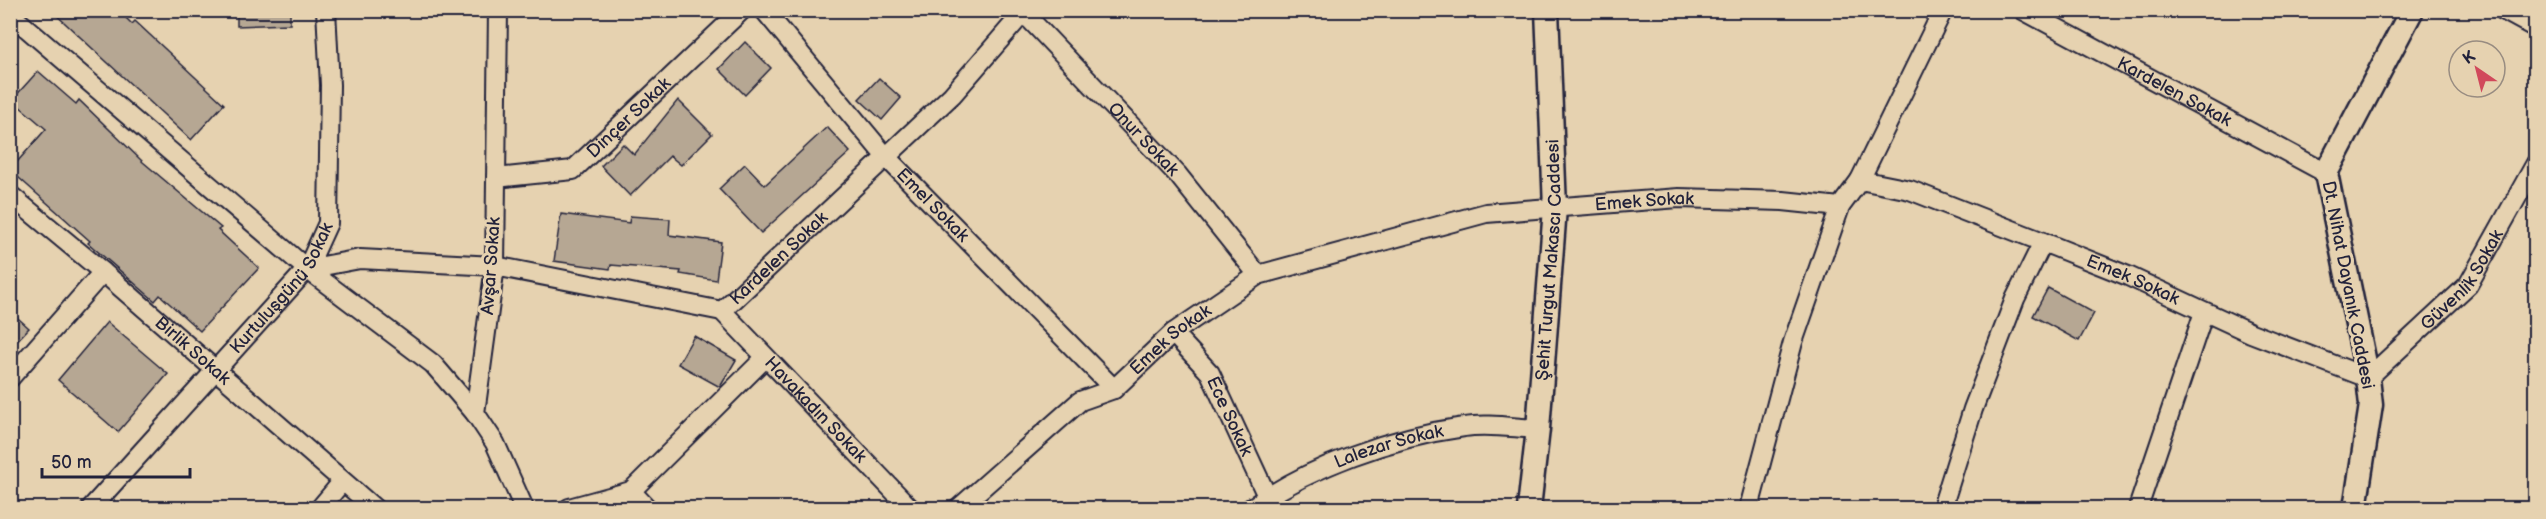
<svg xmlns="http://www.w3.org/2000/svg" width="2546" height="519" font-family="'Balsamiq Sans',sans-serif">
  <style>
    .building { fill: #b6a793; stroke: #22223b; stroke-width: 1.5 }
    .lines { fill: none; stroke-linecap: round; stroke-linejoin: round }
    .minor-casing { stroke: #22223b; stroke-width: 22 }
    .tertiary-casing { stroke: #22223b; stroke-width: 27 }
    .minor { stroke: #e6d2b0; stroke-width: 18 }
    .tertiary { stroke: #e6d2b0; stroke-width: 22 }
    .labels { text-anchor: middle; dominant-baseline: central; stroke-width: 6; stroke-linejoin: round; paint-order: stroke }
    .street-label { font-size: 18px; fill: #22223b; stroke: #e6d2b0 }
  </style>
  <rect width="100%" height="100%" fill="#e6d2b0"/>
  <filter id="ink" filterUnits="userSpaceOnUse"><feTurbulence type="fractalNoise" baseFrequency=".0167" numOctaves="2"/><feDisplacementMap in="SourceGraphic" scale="12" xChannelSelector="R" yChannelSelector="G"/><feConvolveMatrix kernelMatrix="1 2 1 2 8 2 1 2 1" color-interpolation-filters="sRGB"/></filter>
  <g filter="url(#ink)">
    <g class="building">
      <polygon points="51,10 118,10 132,24 135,21 224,104 191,140"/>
      <polygon points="237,10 290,10 290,24 237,26"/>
      <polygon points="745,42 771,68 745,95 719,69"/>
      <polygon points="38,71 76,104 79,100 143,162 221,228 218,230 259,268 200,331 160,295 155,301 88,243 90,241 10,170 46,129 12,100"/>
      <polygon points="879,78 901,98 882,120 859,99"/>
      <polygon points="678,100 712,134 681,165 670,156 630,196 601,166 623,144 634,155"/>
      <polygon points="827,127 850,152 761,233 719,189 745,164 765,185"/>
      <polygon points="561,214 629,223 630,216 670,219 669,235 721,242 716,280 680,274 681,271 611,265 610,269 554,261"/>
      <polygon points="2048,288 2094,313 2079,341 2033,316"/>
      <polygon points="10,311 29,328 10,348"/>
      <polygon points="107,322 168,374 118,432 58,380"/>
      <polygon points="694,336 736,360 720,387 678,364"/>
    </g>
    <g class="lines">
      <defs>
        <g id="minor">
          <polyline points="498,10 495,266 475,413 495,443 524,508"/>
          <path id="s1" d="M764 10 886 157 1114 389"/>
          <path id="s2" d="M1021 10 1178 175 1258 275"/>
          <path id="s3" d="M2023 10 2326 173"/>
          <polyline points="2503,10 2536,28"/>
          <polyline points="10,14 307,269 433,364 475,413"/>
          <path id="s4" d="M496 178 573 170 742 10"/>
          <polyline points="1860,180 1943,10"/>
          <path id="s5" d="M10 195 103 272 374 508"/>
          <path id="s6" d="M307 269 360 259 495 266 722 311 952 95 1023 13 1029 10"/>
          <path id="s7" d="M722 311 910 508"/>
          <path id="s8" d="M1173 333 1210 373 1272 507"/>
          <polyline points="10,378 103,272"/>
          <polyline points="631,491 647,508"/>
          <path id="s9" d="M91 508 307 269 328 223 330 85 326 10"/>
          <polyline points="320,508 342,482"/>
          <polyline points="569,508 631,491 765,358"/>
          <path id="s10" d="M959 508 1080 401 1114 389 1173 333 1258 275 1486 213 1679 198 1783 201 1840 207 1860 180 1910 190 2043 242 2128 276 2251 333 2368 378 2468 285 2536 163"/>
          <path id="s11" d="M1251 508C1311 466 1392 437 1464 427 1488 423 1514 428 1538 429"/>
          <polyline points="1749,508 1793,342 1840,207"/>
          <polyline points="1942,508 1973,409 2015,299 2043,242"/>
          <polyline points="2138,508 2204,312"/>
        </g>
        <g id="tertiary">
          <path id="s12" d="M1529 508 1538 429 1555 208 1547 10"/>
          <polyline points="2355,508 2371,405 2368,378 2326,173 2412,10"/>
        </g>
      </defs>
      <use href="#minor" class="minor-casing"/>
      <use href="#tertiary" class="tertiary-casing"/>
      <use href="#minor" class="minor"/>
      <use href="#tertiary" class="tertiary"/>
    </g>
  </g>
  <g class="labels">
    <g class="street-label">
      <text stroke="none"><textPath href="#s3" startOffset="172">Kardelen Sokak</textPath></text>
      <text stroke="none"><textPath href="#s4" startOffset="154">Dinçer Sokak</textPath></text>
      <text stroke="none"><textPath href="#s2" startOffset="178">Onur Sokak</textPath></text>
      <text stroke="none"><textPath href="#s10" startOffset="777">Emek Sokak</textPath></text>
      <text stroke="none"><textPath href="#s1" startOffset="258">Emel Sokak</textPath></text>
      <text stroke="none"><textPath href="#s6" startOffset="498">Kardelen Sokak</textPath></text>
      <text stroke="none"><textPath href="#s12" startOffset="249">Şehit Turgut Makascı Caddesi</textPath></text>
      <text transform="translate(491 266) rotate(-86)">Avşar Sokak</text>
      <text stroke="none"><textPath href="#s10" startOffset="1690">Güvenlik Sokak</textPath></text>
      <text stroke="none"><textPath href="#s10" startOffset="1298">Emek Sokak</textPath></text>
      <text stroke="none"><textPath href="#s9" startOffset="292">Kurtuluşgünü Sokak</textPath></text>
      <text transform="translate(2348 285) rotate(79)">Dt. Nihat Dayanık Caddesi</text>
      <text stroke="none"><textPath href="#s10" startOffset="273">Emek Sokak</textPath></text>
      <text stroke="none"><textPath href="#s5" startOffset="240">Birlik Sokak</textPath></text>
      <text stroke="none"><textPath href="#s7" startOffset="136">Havakadın Sokak</textPath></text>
      <text stroke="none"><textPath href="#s8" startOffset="102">Ece Sokak</textPath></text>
      <text stroke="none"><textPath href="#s11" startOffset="152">Lalezar Sokak</textPath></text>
    </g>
  </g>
  <rect width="2546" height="519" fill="none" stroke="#e6d2b0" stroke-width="36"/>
  <rect x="18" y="18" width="2510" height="483" fill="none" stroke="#22223b" stroke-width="2" filter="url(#ink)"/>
  <g transform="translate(2477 69) rotate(325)"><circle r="28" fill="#e6d2b0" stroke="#988c81" stroke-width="1.5"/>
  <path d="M0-4.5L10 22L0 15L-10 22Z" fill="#d1495b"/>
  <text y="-9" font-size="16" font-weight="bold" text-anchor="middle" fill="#22223b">K</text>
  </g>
  <path d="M42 468v9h148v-9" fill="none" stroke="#22223b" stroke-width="3"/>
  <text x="51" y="468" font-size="18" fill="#22223b" stroke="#e6d2b0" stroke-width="4.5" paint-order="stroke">50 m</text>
</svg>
